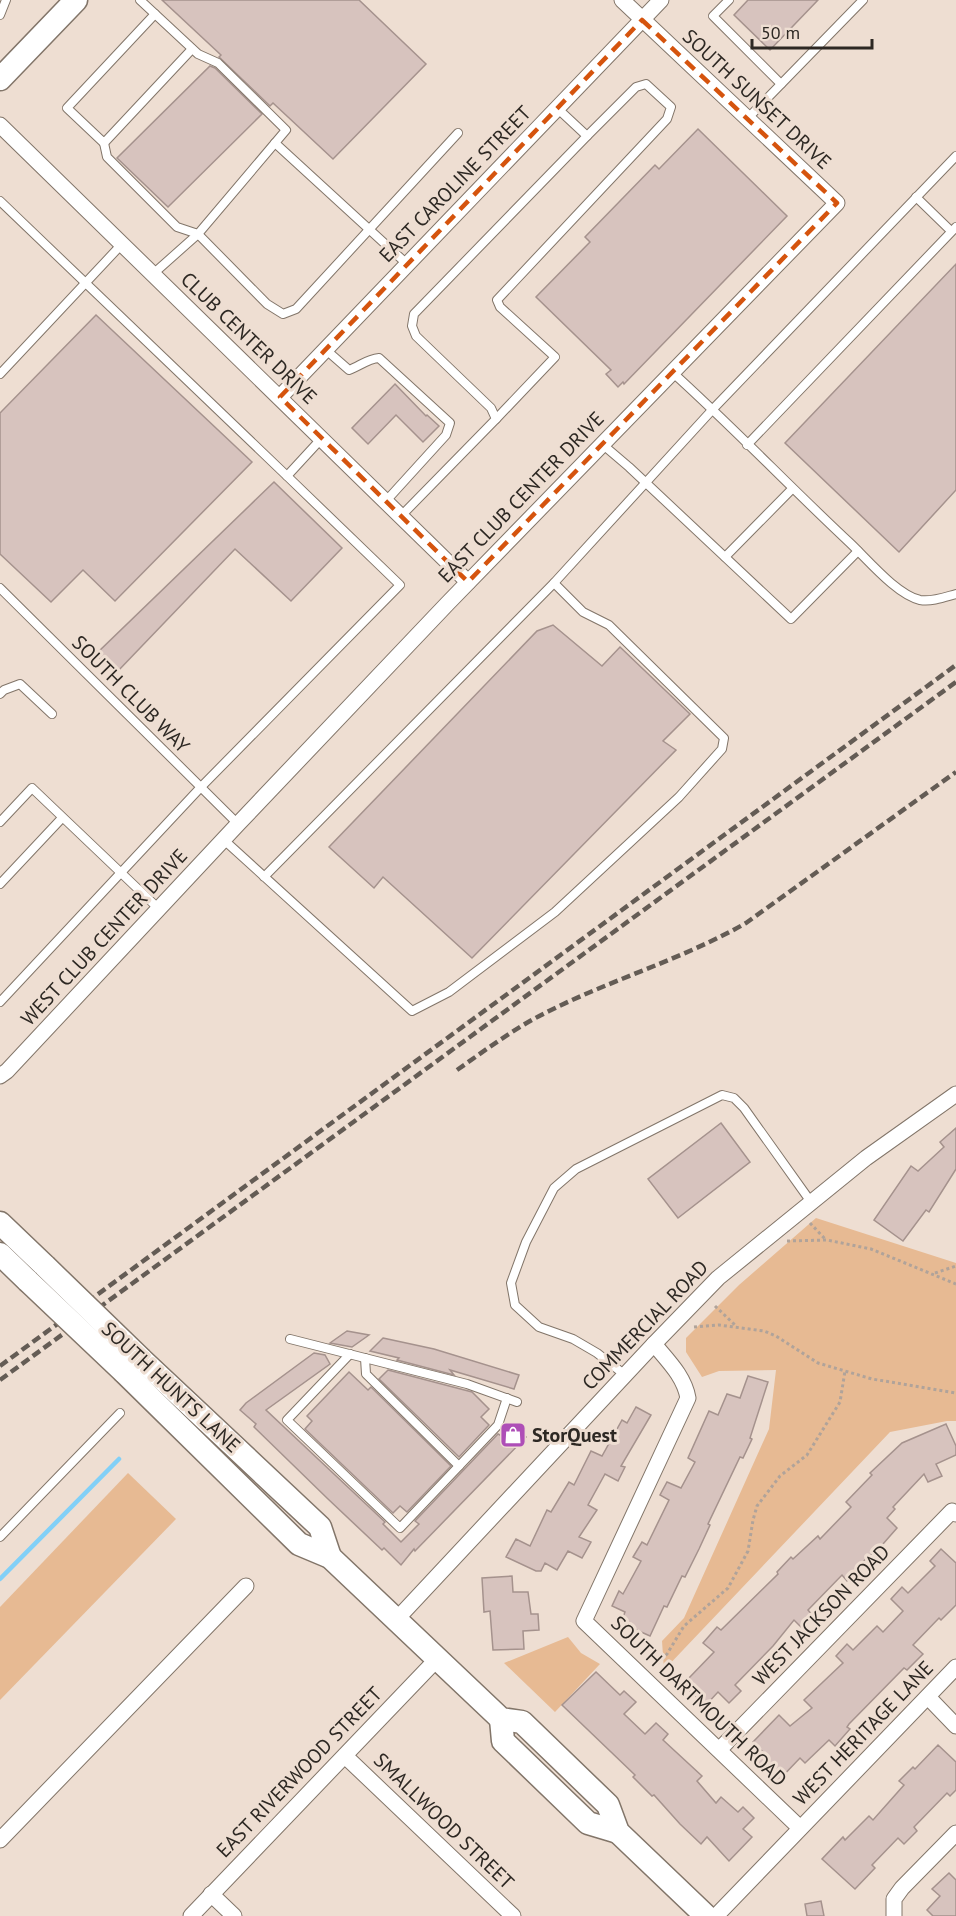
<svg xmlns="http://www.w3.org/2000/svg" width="956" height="1916" font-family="'PT Sans',sans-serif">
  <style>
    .green { fill: #e7ba93 }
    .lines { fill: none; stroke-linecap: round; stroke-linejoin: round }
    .stream { stroke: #82d0f7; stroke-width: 4.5 }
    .building { fill: #d7c3be; stroke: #a5928d; stroke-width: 1.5 }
    .service-casing { stroke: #827569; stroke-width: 10 }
    .minor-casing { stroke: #827569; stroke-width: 17 }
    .secondary-casing { stroke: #827569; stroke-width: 25 }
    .path { stroke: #b0a39a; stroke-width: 3; stroke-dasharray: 3 3; stroke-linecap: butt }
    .service { stroke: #fff; stroke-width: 8 }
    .minor { stroke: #fff; stroke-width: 15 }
    .secondary { stroke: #fff; stroke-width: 22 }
    .rail { stroke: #645c55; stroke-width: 4.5; stroke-dasharray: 9 4.5; stroke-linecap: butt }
    .secondary-bridge-casing { stroke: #827569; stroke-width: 25; stroke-linecap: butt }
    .secondary-bridge { stroke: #fff; stroke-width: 22 }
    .marked { fill: none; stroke: #d5540e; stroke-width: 4.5; stroke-dasharray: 12 8; stroke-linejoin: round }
    .labels { text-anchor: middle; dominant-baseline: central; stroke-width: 6; stroke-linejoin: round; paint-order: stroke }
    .street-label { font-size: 20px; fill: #2d2823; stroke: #eeded2 }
    .poi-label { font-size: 20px; font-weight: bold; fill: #2d2823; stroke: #eeded2; text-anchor: start }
  </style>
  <rect width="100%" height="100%" fill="#eeded2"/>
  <g class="green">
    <polygon points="816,1218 956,1263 956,1421 947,1421 890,1432 664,1670 662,1641 684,1618 769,1429 776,1370 719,1371 702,1377 686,1352 686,1338 739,1285"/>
    <polygon points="128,1473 176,1519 0,1700 0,1607"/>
    <polygon points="568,1637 581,1653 600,1664 555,1712 504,1663"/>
  </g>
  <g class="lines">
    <polyline class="stream" points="0,1579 119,1459"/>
  </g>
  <g class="building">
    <polygon points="162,0 359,0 426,64 333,159 273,103 270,106 219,57 221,55"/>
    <polygon points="748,0 818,0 770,50 734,15"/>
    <polygon points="210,66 215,68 262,114 168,207 117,158"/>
    <polygon points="698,129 787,216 624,384 623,382 618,387 606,374 611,370 536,297 590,242 585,237 655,165 659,169"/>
    <polygon points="956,264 956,490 899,552 785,443"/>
    <polygon points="96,315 252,462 115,601 83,570 51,602 0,554 0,413"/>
    <polygon points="395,384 426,416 427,415 439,426 423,442 396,415 368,444 352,428"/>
    <polygon points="274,482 342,548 291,601 235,549 117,672 95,655"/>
    <polygon points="553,625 602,666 620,647 690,714 663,741 676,750 472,958 383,877 374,888 329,847 537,631"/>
    <polygon points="721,1123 750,1162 678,1218 648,1179"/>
    <polygon points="956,1128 956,1169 929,1212 926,1210 903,1241 874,1220 911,1166 918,1171 944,1147 940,1142"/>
    <polygon points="347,1331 369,1335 352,1347 330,1343"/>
    <polygon points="383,1338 434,1349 519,1375 514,1389 450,1370 454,1375 397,1360 399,1358 370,1351"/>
    <polygon points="314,1353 325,1355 330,1364 266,1410 385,1522 383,1524 401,1542 419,1524 415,1521 498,1434 500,1435 512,1423 526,1437 415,1551 414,1549 401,1565 384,1548 382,1550 328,1499 254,1427 256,1424 240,1410 246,1403"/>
    <polygon points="388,1370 472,1392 489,1409 481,1417 489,1425 459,1457 379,1379"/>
    <polygon points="349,1372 368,1390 371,1387 451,1466 407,1512 400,1506 393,1513 305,1429 312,1421 307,1416"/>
    <polygon points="748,1376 768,1382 750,1438 752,1439 743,1458 740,1457 708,1524 710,1525 699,1549 685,1577 682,1576 667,1607 664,1606 650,1636 621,1623 625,1612 612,1606 619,1591 623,1594 641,1561 633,1557 642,1542 647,1545 669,1500 660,1495 667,1482 681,1488 695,1462 688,1458 709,1411 718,1415 727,1394 740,1398"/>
    <polygon points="636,1407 651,1415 621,1466 625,1467 618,1481 605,1474 588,1505 597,1510 579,1537 591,1542 582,1558 568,1551 557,1570 545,1563 541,1571 536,1571 506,1557 516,1539 530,1546 547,1510 551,1512 569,1482 574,1485 591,1451 602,1456 622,1420 627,1423"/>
    <polygon points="946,1424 956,1446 956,1455 936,1464 942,1476 928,1482 924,1474 893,1507 895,1509 887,1518 897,1528 883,1544 858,1566 860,1568 847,1581 842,1575 808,1610 813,1616 802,1628 794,1620 773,1646 735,1685 741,1691 729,1703 718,1692 705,1706 690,1691 695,1686 688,1679 714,1652 703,1643 717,1627 721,1630 778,1574 777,1572 791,1557 793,1559 818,1536 820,1539 851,1507 846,1502 872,1475 870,1473 902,1443"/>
    <polygon points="941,1549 956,1563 956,1605 941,1620 939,1618 913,1645 923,1654 907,1670 904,1668 849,1724 847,1727 850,1729 835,1746 829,1740 805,1763 800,1758 777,1782 757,1762 765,1754 753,1742 779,1715 790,1726 812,1708 804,1700 843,1663 836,1656 847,1644 853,1650 877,1626 883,1632 903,1611 891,1599 902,1587 908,1593 935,1566 930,1561"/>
    <polygon points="512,1576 513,1592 528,1592 531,1614 538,1614 539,1630 523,1631 524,1649 493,1650 490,1611 484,1612 482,1578"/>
    <polygon points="596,1672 620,1695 624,1691 636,1702 624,1714 645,1734 656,1723 668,1734 663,1740 702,1776 697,1781 716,1803 721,1797 738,1812 743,1807 754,1818 743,1829 752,1837 729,1861 707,1837 701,1844 680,1824 654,1795 652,1796 633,1777 635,1775 562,1705"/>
    <polygon points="938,1745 956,1762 956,1790 950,1796 947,1793 914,1827 917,1831 904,1844 898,1838 872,1865 875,1868 855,1889 822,1859 843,1837 845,1840 869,1816 873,1820 904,1785 899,1781 913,1767 915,1769"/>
    <polygon points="949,1873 956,1880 956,1916 933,1916 927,1910 940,1896 932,1889"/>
    <polygon points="821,1901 824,1916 807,1916 805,1904"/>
  </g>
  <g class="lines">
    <defs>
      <g id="service">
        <polyline points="140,0 198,54 218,63 286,130 198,234 153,274"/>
        <polyline points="729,0 713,16 781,84"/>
        <polyline points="155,14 67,108 104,143 192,49"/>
        <polyline points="0,15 6,0"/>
        <polyline points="747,119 863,0"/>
        <polyline points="104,143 107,157 177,227 198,234 267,304 283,314 296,309 458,133"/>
        <polyline points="275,143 407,264"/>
        <polyline points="916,197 951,231"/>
        <polyline points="0,201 287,476 322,438"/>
        <path d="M325 349 349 370C360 366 367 359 379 358L450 423 446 435 386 501"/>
        <path d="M672 372C733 427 790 487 850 543 868 560 897 595 920 600 932 602 945 597 956 594"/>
        <polyline points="0,374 122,244"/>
        <polyline points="496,419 555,357 500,307 497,300 667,119 671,107 646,84 636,87 587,136"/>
        <polyline points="602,444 629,467 791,619 858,551"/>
        <polyline points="747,445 956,227"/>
        <polyline points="401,516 496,419 491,408 416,336 412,326 414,314 587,136 557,108"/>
        <polyline points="725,557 792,489"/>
        <polyline points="554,583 713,409 956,156"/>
        <polyline points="0,588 238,824"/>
        <polyline points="0,694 4,690 20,684 52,714"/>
        <polyline points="0,822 32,788 159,909"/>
        <polyline points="224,840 412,1011 449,992 555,912 679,797 722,749 724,738 609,625 583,612 554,583 264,877"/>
        <polyline points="0,884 62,818"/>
        <polyline points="0,1002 201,787 400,585 287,476"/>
        <polyline points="290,1339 467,1384 517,1402"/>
        <polyline points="350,1354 287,1420 400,1528 498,1425 507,1398"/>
        <polyline points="365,1358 366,1374 459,1466"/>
        <polyline points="625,1375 597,1353 573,1339 539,1327 515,1305 511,1283 526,1242 554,1188 576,1169 722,1095 734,1098 744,1108 811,1202"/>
        <polyline points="0,1537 120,1413"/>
      </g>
      <g id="minor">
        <polyline points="0,125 468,582"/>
        <polyline points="280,397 661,0"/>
        <polyline points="0,1076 7,1071 238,824 447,604 837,203 622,0"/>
        <path d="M654 1344C668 1361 684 1376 688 1398L584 1621 800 1828"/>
        <polyline points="396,1620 654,1344 718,1278 866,1158 956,1094"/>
        <polyline points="928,1697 956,1726"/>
        <polyline points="720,1749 952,1511 956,1514"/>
        <polyline points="345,1756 513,1916"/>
        <polyline points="0,1840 246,1586"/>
        <polyline points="211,1894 234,1916"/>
        <polyline points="191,1916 438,1658"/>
        <polyline points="716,1916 956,1667"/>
        <polyline points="894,1916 894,1899 902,1888 956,1833"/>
      </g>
      <g id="secondary">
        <polyline points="0,79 76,0"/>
        <polyline points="0,1223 45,1266"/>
        <polyline points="0,1254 28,1281"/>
        <polyline points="141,1359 320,1527 330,1557"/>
        <polyline points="124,1372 299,1544 330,1557 501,1719 522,1722 608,1805 618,1832 706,1916"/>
        <polyline points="501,1719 503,1741 588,1823 618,1832"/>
      </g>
    </defs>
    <use href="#service" class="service-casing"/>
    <use href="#minor" class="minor-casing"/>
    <use href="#secondary" class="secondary-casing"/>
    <g class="path">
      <polyline points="810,1223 826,1240"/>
      <polyline points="787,1241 827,1240 871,1249 956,1284"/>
      <polyline points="935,1273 956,1266"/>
      <polyline points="715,1306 735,1325"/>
      <polyline points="694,1327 719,1325 764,1331 776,1336 818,1363 872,1379 956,1393"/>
      <polyline points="653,1668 667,1654 684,1626 728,1588 748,1551 753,1520 757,1506 780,1476 807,1455 840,1402 845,1371"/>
    </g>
    <use href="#service" class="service"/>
    <use href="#minor" class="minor"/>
    <use href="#secondary" class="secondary"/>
    <g class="rail">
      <path d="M457 1070C487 1049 516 1027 549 1011 613 979 683 959 746 923L956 772"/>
      <polyline points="0,1366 956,665"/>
      <polyline points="0,1380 956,682"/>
    </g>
    <defs>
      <g id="secondary-bridge">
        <polyline points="45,1266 141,1359"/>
        <polyline points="28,1281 124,1372"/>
      </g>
    </defs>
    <use href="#secondary-bridge" class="secondary-bridge-casing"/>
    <use href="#secondary-bridge" class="secondary-bridge"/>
  </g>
  <path class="marked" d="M642 20 837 203 468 582 280 397Z"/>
  <defs>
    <symbol id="shop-square" viewBox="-11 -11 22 22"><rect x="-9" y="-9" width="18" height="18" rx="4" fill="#ae4eb7" stroke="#eeded2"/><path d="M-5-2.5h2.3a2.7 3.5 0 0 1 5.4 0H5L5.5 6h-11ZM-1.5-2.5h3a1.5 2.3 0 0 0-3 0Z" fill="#fff"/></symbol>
  </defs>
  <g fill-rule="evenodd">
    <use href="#shop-square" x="498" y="1420" width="30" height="30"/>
  </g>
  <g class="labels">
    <g class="street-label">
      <text transform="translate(757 99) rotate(43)">SOUTH SUNSET DRIVE</text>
      <text transform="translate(455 184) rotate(-46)">EAST CAROLINE STREET</text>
      <text transform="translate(249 338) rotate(44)">CLUB CENTER DRIVE</text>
      <text transform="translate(521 497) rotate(-46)">EAST CLUB CENTER DRIVE</text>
      <text transform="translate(131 694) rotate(45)">SOUTH CLUB WAY</text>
      <text transform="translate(104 937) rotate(-47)">WEST CLUB CENTER DRIVE</text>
      <text transform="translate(645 1325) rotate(-46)">COMMERCIAL ROAD</text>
      <text transform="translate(171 1387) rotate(43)">SOUTH HUNTS LANE</text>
      <text transform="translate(821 1615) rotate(-46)">WEST JACKSON ROAD</text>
      <text transform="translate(699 1701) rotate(44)">SOUTH DARTMOUTH ROAD</text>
      <text transform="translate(863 1733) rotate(-46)">WEST HERITAGE LANE</text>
      <text transform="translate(299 1772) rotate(-46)">EAST RIVERWOOD STREET</text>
      <text transform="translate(444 1821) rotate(44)">SMALLWOOD STREET</text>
    </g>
    <g class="poi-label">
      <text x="532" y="1435">StorQuest</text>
    </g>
  </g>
  <path d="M752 39v9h120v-9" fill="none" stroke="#2d2823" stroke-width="3"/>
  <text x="761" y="39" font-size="18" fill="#2d2823" stroke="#eeded2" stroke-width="4.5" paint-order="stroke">50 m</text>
</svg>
